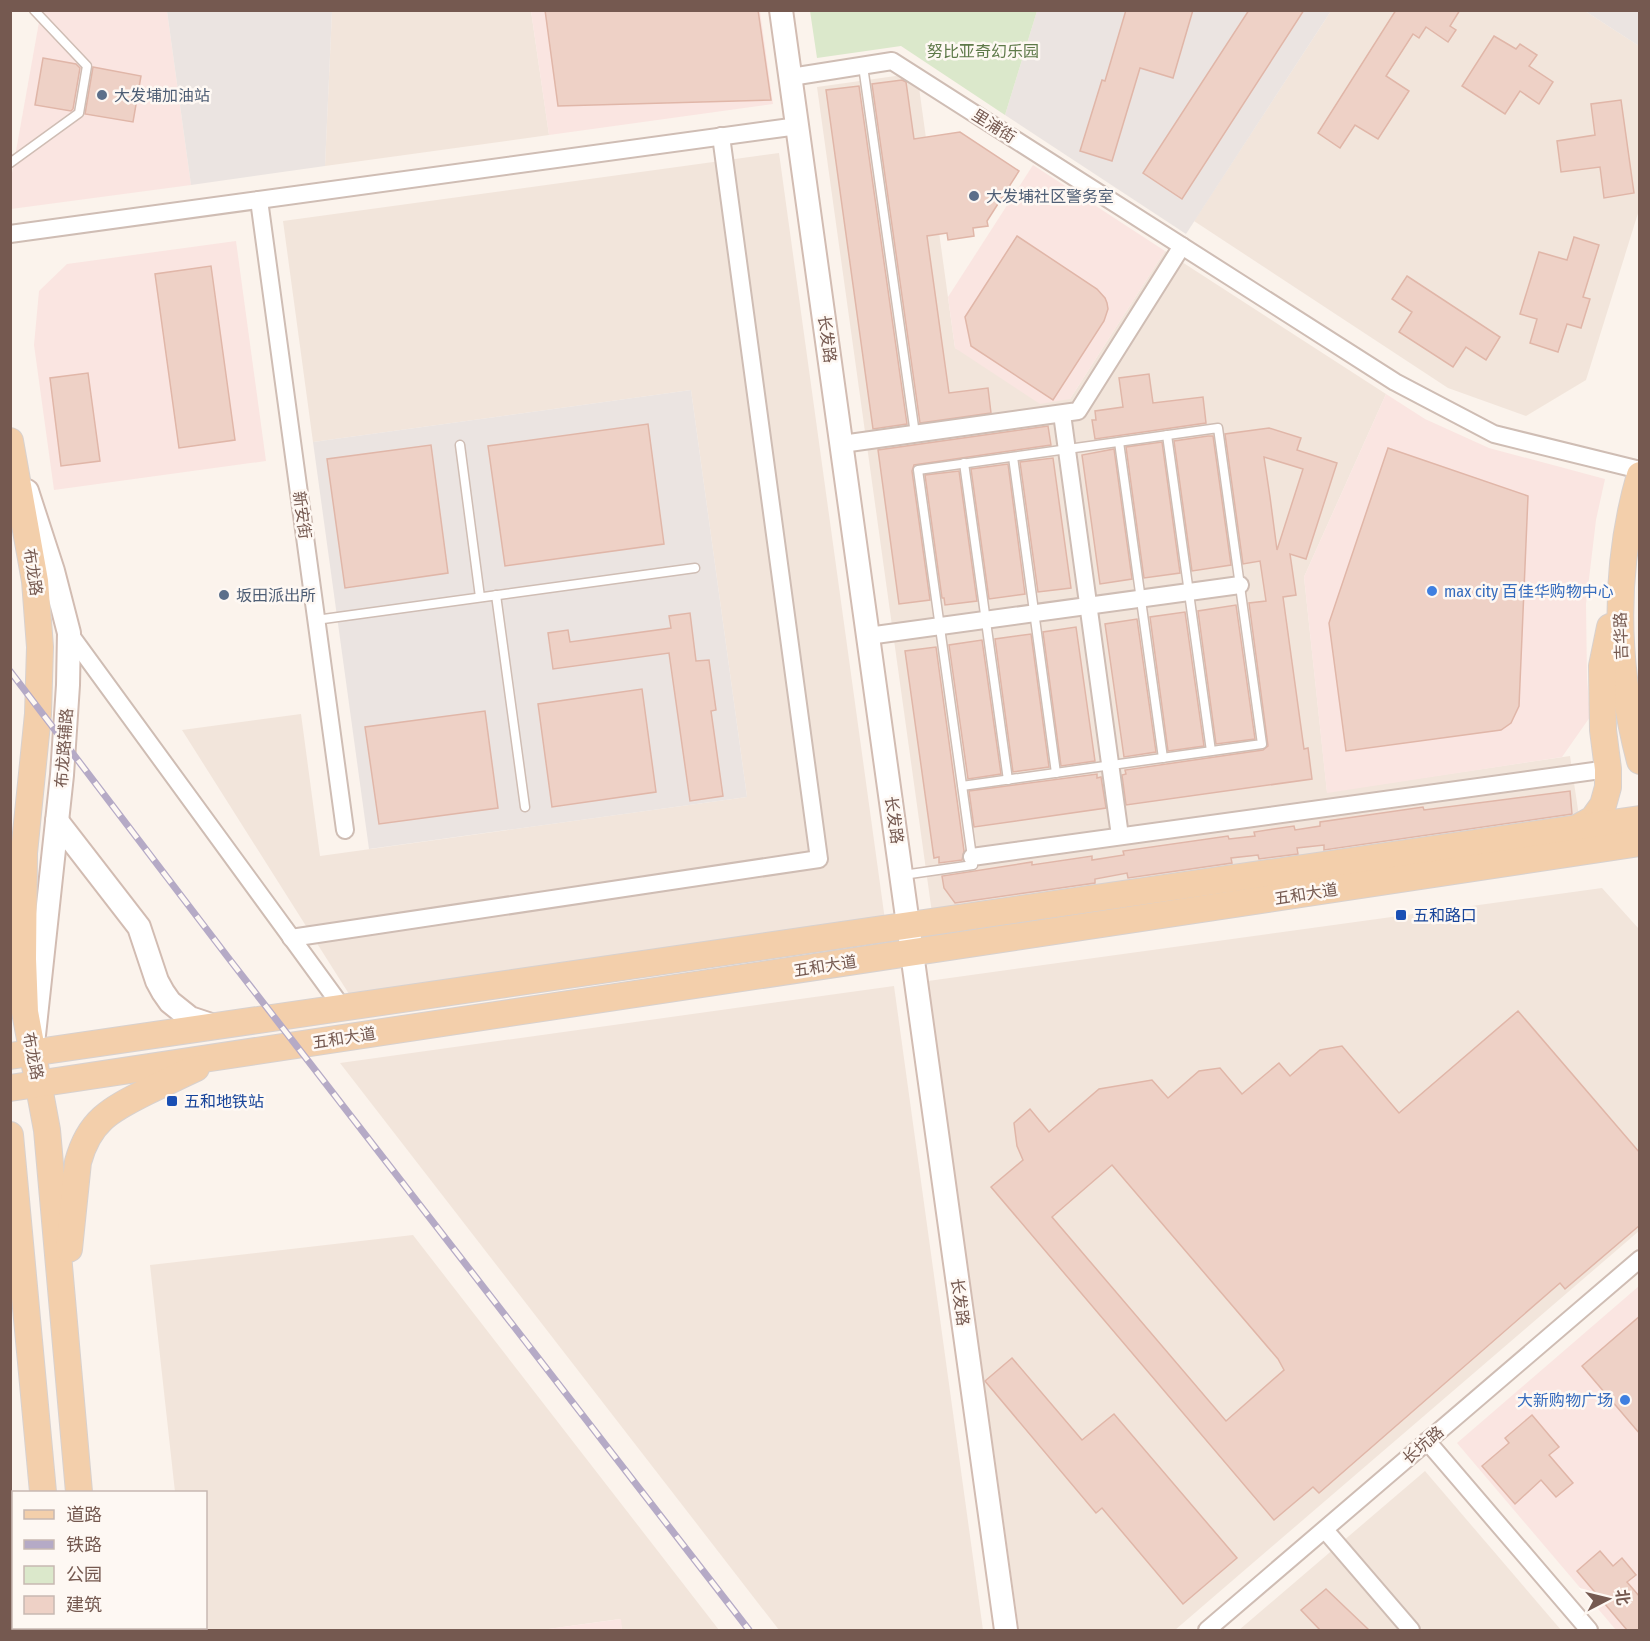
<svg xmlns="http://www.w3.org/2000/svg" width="1650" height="1641" font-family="'Fira Sans Condensed','Noto Sans SC',sans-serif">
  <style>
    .residential { fill: #f2e5db }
    .commercial { fill: #fae5e1 }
    .industrial { fill: #ebe4e1 }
    .green { fill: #dbe8cb }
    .building { fill: #eed1c6; stroke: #e0b6a8; stroke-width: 1.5; fill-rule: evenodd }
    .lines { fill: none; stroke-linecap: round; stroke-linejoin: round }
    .lane-casing { stroke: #cfbdb4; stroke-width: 11 }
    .street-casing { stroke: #cfbdb4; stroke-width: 20 }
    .secondary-casing { stroke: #d2bcb2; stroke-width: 26 }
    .primary-casing { stroke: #d8d1ce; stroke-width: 28 }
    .lane { stroke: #fff; stroke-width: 8 }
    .street { stroke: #fff; stroke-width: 16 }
    .secondary { stroke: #fff; stroke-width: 22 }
    .primary { stroke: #f3cfab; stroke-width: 26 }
    .rail-casing { stroke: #b5aac6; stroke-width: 7 }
    .rail { stroke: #fef8f3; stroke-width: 4.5; stroke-dasharray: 14; stroke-linecap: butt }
    .service-dot { fill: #5c6f8a; stroke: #fef8f3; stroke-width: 2 }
    .shop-dot { fill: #3f7fe0; stroke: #fef8f3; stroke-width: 2 }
    .transit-dot { fill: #1a4fb4; stroke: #fef8f3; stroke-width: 2 }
    .labels { text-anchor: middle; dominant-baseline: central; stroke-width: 5; stroke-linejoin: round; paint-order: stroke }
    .park-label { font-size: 16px; fill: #5e7949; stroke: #fef8f3 }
    .service-label { font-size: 16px; fill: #4e5e75; stroke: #fef8f3; text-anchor: start }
    .street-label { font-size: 16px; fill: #755950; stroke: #fef8f3 }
    .shop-label { font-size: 16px; fill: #366cbe; stroke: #fef8f3; text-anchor: start }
    .transit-label { font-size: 16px; fill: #164399; stroke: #fef8f3; text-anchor: start }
  </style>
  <rect width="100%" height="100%" fill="#fbf3ec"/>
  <g class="residential">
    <polygon points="332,11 531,11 549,135 325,166"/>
    <polygon points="1331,11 1585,11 1639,46 1639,210 1586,380 1526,416 1448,388 1194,221"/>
    <polygon points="917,73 955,348 1070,399 1165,251 1386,394 1304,577 1327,792 1570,756 1580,823 932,913 817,87"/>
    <polygon points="779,153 885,920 349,994 182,730 301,714 320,856 747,797 691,390 313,442 283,221"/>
    <polygon points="1602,888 1639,929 1639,1231 1175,1630 1019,1630 928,981"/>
    <polygon points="894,986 983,1630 779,1630 340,1063"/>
    <polygon points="413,1235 719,1630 622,1630 620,1619 541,1630 191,1630 190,1628 206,1628 206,1492 175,1492 150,1265"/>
    <polygon points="1425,1471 1561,1630 1239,1630"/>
  </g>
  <g class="commercial">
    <polygon points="41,11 167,11 191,185 11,209 11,179"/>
    <polygon points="531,11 760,11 773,104 549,135"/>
    <polygon points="1033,165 1165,251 1070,399 1040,404 955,348 948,297"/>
    <polygon points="236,241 266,461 54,490 34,345 39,291 67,264"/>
    <polygon points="1386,394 1425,419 1489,448 1605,479 1596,520 1586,604 1587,679 1590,717 1562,757 1327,793 1304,577"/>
    <polygon points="1639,1286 1639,1630 1616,1630 1457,1443"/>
    <polygon points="621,1619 622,1630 541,1630"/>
  </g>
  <g class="industrial">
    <polygon points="167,11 332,11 325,166 191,185"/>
    <polygon points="1037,11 1331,11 1186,234 1005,115"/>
    <polygon points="1585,11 1639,11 1639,46"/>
    <polygon points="691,390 747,797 369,849 313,442"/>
  </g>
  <polygon class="green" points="810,11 810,10 1037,11 1005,115 901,46 817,58"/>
  <g class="building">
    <polygon points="545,10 758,10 771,100 558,106"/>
    <polygon points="1126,10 1193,10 1173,78 1140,68 1112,161 1080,151 1102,80 1105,81"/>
    <polygon points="1249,10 1304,10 1182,199 1143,173"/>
    <polygon points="1396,10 1460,10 1450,26 1456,30 1448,42 1426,27 1419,38 1413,34 1386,76 1409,91 1378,139 1355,125 1340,148 1318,133"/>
    <polygon points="1494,36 1516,49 1520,44 1537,55 1529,66 1553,82 1539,104 1520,91 1505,114 1462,86"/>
    <polygon points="43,58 76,64 80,68 73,109 71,111 35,105"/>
    <polygon points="93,67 141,76 133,122 85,114"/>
    <polygon points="902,80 906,82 914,139 960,132 1019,171 987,221 988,226 973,228 974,236 948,240 947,233 927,236 949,393 988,388 991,413 920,423 872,84"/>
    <polygon points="859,86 907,424 873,429 826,90"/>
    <polygon points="1621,100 1634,193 1604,198 1600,167 1561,172 1557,141 1595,135 1591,104"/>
    <polygon points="1017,236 1097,289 1105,298 1107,303 1108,309 1104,321 1053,400 971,346 965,317"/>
    <polygon points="1574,237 1599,245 1583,297 1590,299 1581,328 1567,324 1558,352 1530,343 1537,319 1520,314 1539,252 1567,260"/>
    <polygon points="211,266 235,440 179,448 155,274"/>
    <polygon points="1407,276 1500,337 1486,360 1466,347 1453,367 1399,332 1412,312 1392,299"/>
    <polygon points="88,373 100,461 61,466 50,378"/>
    <polygon points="1149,374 1153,403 1203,397 1206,423 1095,439 1092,420 1096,420 1095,411 1123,407 1119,378"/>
    <polygon points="648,424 664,544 505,566 488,446"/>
    <polygon points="1048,426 1051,445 914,465 912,471 930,600 899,604 878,450"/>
    <path d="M1269 428 1301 438 1297 450 1337 463 1306 559 1290 554 1296 595 1283 597 1304 749 1308 748 1312 779 1126 805 1122 775 1126 774 1125 770 1263 750 1268 746 1249 603 1266 601 1260 561 1243 564 1225 434ZM1264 457 1303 469 1277 550 1270 497Z"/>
    <polygon points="1208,436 1213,436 1231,565 1192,571 1174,441"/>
    <polygon points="1162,442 1180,573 1144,578 1126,447"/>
    <polygon points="431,445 448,573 345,588 327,459"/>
    <polygon points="1388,448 1528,496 1519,706 1511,723 1501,730 1346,751 1329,623"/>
    <polygon points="1114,449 1132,579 1100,584 1082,455"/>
    <polygon points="1053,458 1071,588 1038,592 1020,462"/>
    <polygon points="1008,464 1025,594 989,599 971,469"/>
    <polygon points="959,471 977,601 945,605 944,598 942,598 925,475"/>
    <polygon points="1236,605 1255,739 1216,744 1198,611"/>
    <polygon points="1185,612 1204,746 1168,751 1150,617"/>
    <polygon points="690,613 696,661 709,660 716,710 711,711 723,796 690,801 669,653 553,669 548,633 568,630 570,642 671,628 669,616"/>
    <polygon points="1137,619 1156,752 1124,757 1105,624"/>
    <polygon points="1076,627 1095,761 1061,766 1043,632"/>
    <polygon points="1031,634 1049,767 1013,772 995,639"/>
    <polygon points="982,640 1001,774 968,779 949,645"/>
    <polygon points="936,647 964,851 962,860 939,863 939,857 934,858 905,651"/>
    <polygon points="642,689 656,792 552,807 538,704"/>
    <polygon points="485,711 498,808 379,824 365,727"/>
    <polygon points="1097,774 1097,778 1101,777 1106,808 974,827 969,791"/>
    <polygon points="1570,791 1572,814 1324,850 1324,845 1297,848 1298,854 1259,859 1258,855 1231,858 1232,863 1128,878 1127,873 1095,879 1095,883 955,903 944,888 942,876 1032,862 1032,865 1092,856 1092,860 1124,855 1123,851 1228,836 1229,839 1255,836 1254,832 1294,826 1295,830 1320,826 1320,822 1423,807 1424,810"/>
    <path d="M1518 1011 1640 1153V1225L1565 1289 1560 1283 1319 1493 1313 1487 1274 1520 991 1187 1023 1160 1017 1146 1014 1123 1030 1109 1049 1132 1099 1089 1152 1080 1168 1098 1199 1071 1220 1068 1242 1094 1279 1063 1290 1076 1320 1050 1342 1046 1399 1113ZM1112 1165 1278 1359 1284 1370 1226 1421 1052 1217Z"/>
    <polygon points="1640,1316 1640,1434 1582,1366"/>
    <polygon points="1012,1358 1082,1440 1114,1414 1237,1558 1183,1604 1102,1508 1096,1513 985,1381"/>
    <polygon points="1532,1415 1559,1447 1549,1455 1573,1483 1556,1497 1541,1480 1515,1504 1482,1466 1509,1443 1505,1438"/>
    <polygon points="1600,1551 1613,1566 1622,1558 1636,1575 1627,1582 1640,1597 1640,1630 1627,1630 1577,1571"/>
    <polygon points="1326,1589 1369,1630 1320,1630 1301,1610"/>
  </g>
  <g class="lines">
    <defs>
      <g id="lane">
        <polyline points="863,66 915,434"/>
        <polyline points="10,163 79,113 87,66 34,10"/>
        <polyline points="1167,435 1211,751"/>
        <polyline points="1119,442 1163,758"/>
        <polyline points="460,445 480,597"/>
        <polyline points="1013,457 1056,773"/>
        <polyline points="964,463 1008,780"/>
        <polyline points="496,595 525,807"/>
        <polyline points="316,620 695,568"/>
        <polyline points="903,875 973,865 972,857 918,470 1218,428 1262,744 962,786"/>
      </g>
      <g id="street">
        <polyline points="791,77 892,61 1395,382 1494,434 1640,470"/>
        <polyline points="259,200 345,830"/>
        <polyline points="10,234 798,126"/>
        <polyline points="1062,414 1120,836"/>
        <polyline points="842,444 1078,411 1182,246"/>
        <polyline points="69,633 342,1007"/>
        <polyline points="868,636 1240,585"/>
        <polyline points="972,857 1608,769"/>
        <polyline points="291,938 819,859 721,136"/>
        <polyline points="1427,1441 1589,1630"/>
        <polyline points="1325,1530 1411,1630"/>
        <polyline points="1207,1630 1640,1259"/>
      </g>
      <g id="secondary">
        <polyline points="781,10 1006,1630"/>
        <polyline points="27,491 53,571 69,633 68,685 62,775 34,1035"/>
        <polyline points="57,821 139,927 157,981 163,992 170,1002 190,1018 214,1026"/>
      </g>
      <g id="primary">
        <polyline points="10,441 35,581 40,647 38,714 24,853 23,959 25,1012 47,1130 79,1492"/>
        <path d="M1640 475C1613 569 1615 667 1640 761"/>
        <polyline points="1577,828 1593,819 1603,805 1608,787 1608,769 1603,730 1602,666 1610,627"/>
        <polyline points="10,1056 1640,819"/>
        <polyline points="10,1088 1640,843"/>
        <polyline points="10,1135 43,1492"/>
        <path d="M69 1249 78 1162C89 1121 110 1110 146 1092 162 1084 179 1076 196 1068"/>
        <polyline points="43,1628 43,1630"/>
        <polyline points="79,1628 80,1630"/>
      </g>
    </defs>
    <use href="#lane" class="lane-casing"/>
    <use href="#street" class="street-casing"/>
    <use href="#secondary" class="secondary-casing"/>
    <use href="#primary" class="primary-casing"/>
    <use href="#lane" class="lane"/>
    <use href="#street" class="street"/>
    <use href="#secondary" class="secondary"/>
    <use href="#primary" class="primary"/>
    <defs>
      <polyline id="rail" points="10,671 230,960 749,1630"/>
    </defs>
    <use href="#rail" class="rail-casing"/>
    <use href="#rail" class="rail"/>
  </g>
  <g class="service-dot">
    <circle cx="102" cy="95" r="6"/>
    <circle cx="974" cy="196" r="6"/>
    <circle cx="224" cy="595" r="6"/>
  </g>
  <g class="shop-dot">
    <circle cx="1432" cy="591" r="6"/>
    <circle cx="1625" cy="1400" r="6"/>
  </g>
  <g class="transit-dot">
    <rect x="1395" y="909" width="12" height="12" rx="3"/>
    <rect x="166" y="1095" width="12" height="12" rx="3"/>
  </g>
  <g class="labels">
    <g class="park-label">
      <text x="983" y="51">努比亚奇幻乐园</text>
    </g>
    <g class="service-label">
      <text x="114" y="95">大发埔加油站</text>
      <text x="986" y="196">大发埔社区警务室</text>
      <text x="236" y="595">坂田派出所</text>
    </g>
    <g class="street-label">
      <text transform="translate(994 126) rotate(32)">里浦街</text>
      <text transform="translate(827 339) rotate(82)">长发路</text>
      <text transform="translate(302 515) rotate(82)">新安街</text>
      <text transform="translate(33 572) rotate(81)">布龙路</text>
      <text transform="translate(1621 636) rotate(-92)">吉华路</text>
      <text transform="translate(64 748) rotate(-86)">布龙路辅路</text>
      <text transform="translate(894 820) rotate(82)">长发路</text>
      <text transform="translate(1306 894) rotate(-9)">五和大道</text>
      <text transform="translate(825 966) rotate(-9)">五和大道</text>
      <text transform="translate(344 1038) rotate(-9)">五和大道</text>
      <text transform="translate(33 1056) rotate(79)">布龙路</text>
      <text transform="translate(960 1302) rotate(82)">长发路</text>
      <text transform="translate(1423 1445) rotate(-41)">长坑路</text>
    </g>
    <g class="shop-label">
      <text x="1444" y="591">max city 百佳华购物中心</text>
      <text x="1613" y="1400" text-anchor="end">大新购物广场</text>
    </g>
    <g class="transit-label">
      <text x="1413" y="915">五和路口</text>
      <text x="184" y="1101">五和地铁站</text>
    </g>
  </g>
  <rect width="1650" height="1641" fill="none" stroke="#755950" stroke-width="24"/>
  <rect x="12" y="1491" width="195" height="138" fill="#fef8f3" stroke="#c7b8b2" stroke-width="1.5"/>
  <rect x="24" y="1510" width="30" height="9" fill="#f3cfab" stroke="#c7b8b2" stroke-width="1.5"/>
  <text x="66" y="1521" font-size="18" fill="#755950">道路</text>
  <rect x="24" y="1540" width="30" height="9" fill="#b5aac6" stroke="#c7b8b2" stroke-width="1.5"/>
  <text x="66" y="1551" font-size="18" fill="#755950">铁路</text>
  <rect x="24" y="1566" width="30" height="18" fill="#dbe8cb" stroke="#c7b8b2" stroke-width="1.5"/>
  <text x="66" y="1581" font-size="18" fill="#755950">公园</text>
  <rect x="24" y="1596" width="30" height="18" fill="#eed1c6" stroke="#c7b8b2" stroke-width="1.5"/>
  <text x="66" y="1611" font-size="18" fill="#755950">建筑</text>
  <g transform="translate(1608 1599) rotate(83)" stroke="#fef8f3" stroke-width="4.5" paint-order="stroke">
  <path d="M0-4.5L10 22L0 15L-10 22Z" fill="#755950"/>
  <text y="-9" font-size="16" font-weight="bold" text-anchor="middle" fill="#755950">北</text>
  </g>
</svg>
